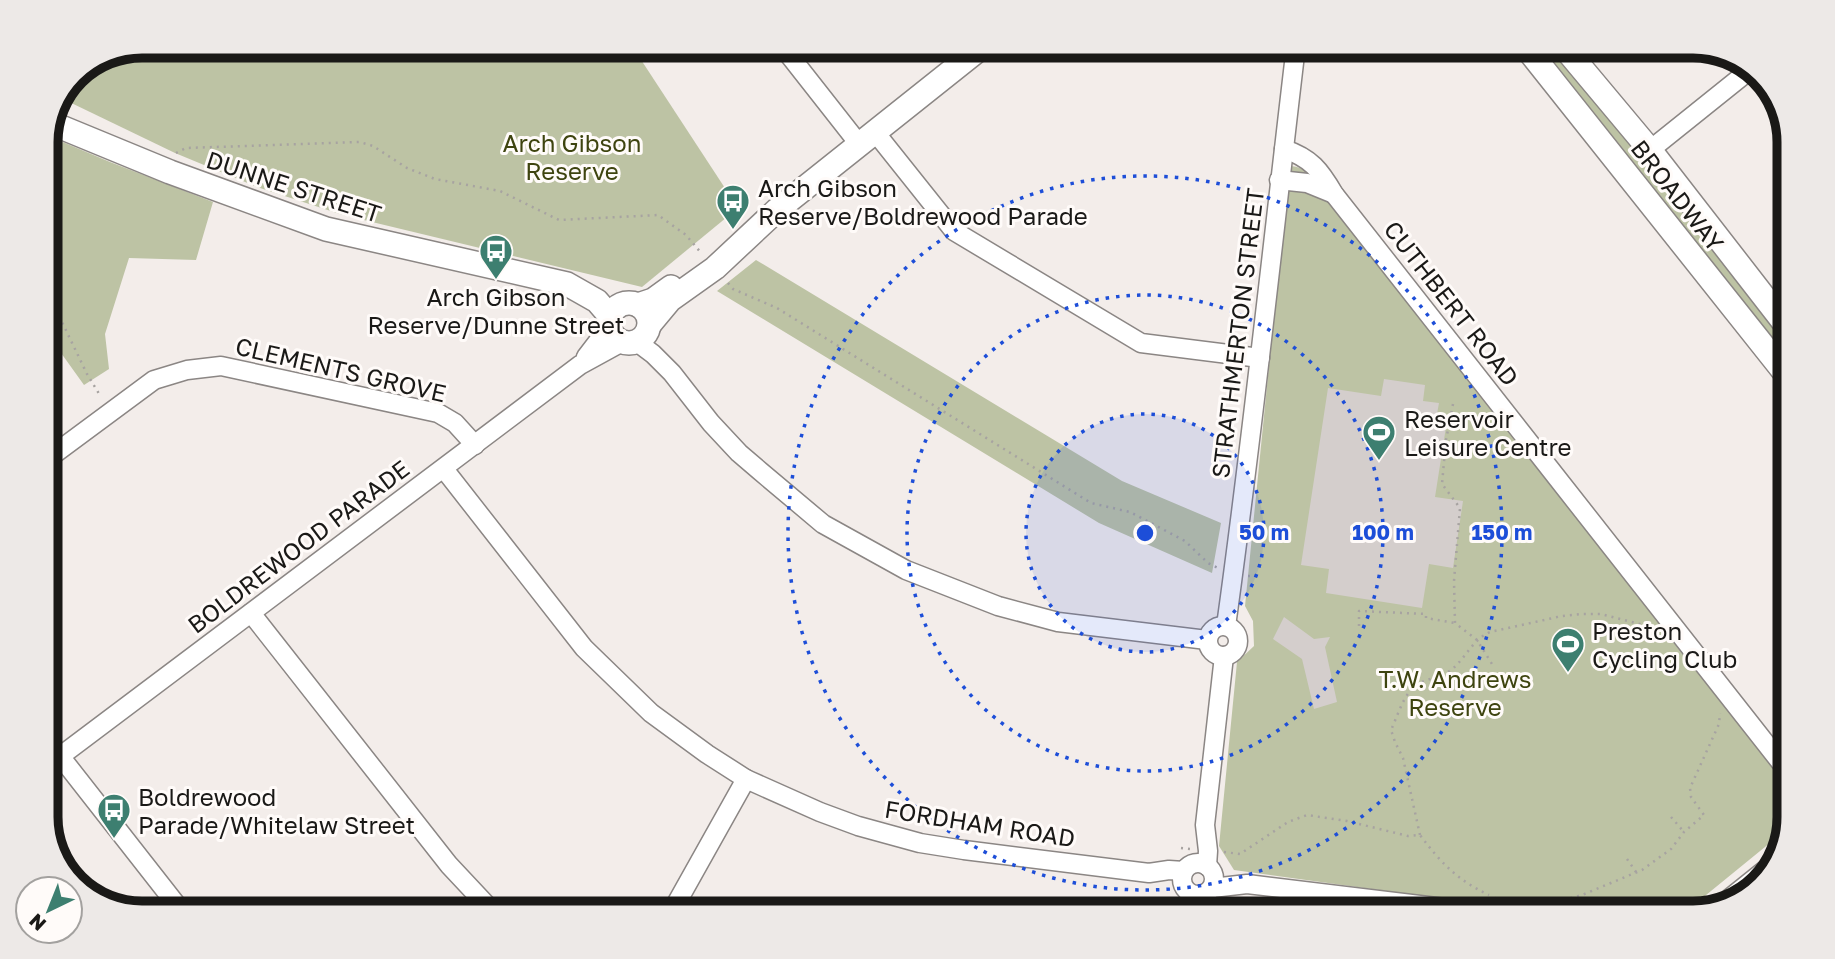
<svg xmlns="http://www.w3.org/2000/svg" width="1835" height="959" font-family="'Golos Text',sans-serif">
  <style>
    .green { fill: #bdc3a4 }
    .building { fill: #d4cecc }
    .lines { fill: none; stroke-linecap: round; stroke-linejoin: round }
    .minor-casing { stroke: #8b8684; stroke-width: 21 }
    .major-casing { stroke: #8b8684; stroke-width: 26 }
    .path { stroke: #a7a3a1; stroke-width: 2.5; stroke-dasharray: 2 5; stroke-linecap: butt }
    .minor { stroke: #fff; stroke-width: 18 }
    .major { stroke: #fff; stroke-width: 23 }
    .ring { fill: none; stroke: #1d4ed8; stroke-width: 3.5; stroke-dasharray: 3.5 7 }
    .labels { text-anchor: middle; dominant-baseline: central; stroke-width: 6; stroke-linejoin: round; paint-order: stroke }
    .park-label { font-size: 24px; fill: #3e440f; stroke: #fffbf9 }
    .street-label { font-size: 24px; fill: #1a1917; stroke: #fffbf9 }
    .poi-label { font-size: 24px; fill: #1a1917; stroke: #fffbf9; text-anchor: start }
    .rim { fill: none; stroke: #1a1917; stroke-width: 9 }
    .centre { fill: #1d4ed8; stroke: #fffbf9; stroke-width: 3.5 }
    .ring-label { font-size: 21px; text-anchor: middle; font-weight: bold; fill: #1d4ed8; stroke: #fffbf9; stroke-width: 6; stroke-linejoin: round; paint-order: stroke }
  </style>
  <rect width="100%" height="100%" fill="#f3edea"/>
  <g class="green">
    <polygon points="142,46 632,46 738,208 642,287 343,215 257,187 175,153 63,99 74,74"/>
    <polygon points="1548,46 1552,46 1789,347 1789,369 1552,63"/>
    <polygon points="46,135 110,162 213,202 196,260 129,258 105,334 109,369 84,385 46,332"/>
    <path d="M1289 166C1309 167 1316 179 1329 193L1789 789V817L1787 829 1684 913H1546L1234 870 1219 846 1237 662 1254 646 1253 621 1245 606Z"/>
    <polygon points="756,260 1122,481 1221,523 1212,573 1099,523 717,291"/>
  </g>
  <g class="building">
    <polygon points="1384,379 1425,385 1423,401 1439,403 1435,425 1446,427 1435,497 1463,501 1453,568 1429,564 1422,608 1326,593 1329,569 1301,565 1328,388 1381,396"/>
    <polygon points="1284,617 1314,639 1330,637 1325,647 1337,702 1314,709 1302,659 1273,639"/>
  </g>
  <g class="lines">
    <defs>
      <g id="minor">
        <polyline points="782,46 859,144"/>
        <polyline points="875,132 954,231 1141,343 1260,358"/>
        <path d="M1284 149C1311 158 1320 170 1334 194 1487 386 1636 581 1789 773"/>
        <polyline points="1650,150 1751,69"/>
        <polyline points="1279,180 1307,183 1334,194"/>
        <polyline points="637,342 653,354 672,373 711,423 739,453 760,471 823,524 906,570 998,606 1058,622 1207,640"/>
        <polyline points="586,357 609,327"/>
        <polyline points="46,460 154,380 187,370 221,366 438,413 455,423 475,445"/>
        <polyline points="444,469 584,648 651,713 707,754 746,779 820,812 858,826 920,843 964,850 1149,873 1169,870 1184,871"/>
        <polyline points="251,613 449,865 494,913"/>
        <path d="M1226 626C1253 433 1273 239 1296 46"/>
        <circle cx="1223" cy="641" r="15"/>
        <polyline points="60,756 183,913"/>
        <polyline points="46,767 580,365 622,342"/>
        <circle cx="1198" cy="879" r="16"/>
        <polyline points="1207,866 1208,851 1205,825 1224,656"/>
        <polyline points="1212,888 1247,884 1486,913"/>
        <polyline points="1720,906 1780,858"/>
        <polyline points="671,913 746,779"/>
        <polyline points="1199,913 1206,893"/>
      </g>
      <g id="major">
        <polyline points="1525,46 1789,378"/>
        <polyline points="1563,46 1650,150 1789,329"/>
        <polyline points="51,123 170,172 326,229 567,284 597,301 610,316"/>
        <circle cx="629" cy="323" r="20"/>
        <polyline points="638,305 653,300 671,287"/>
        <polyline points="650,324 670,300 715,268 777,210 983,46"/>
      </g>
    </defs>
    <use href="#minor" class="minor-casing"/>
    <use href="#major" class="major-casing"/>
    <g class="path">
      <polyline points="176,153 186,148 360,142 373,146 407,168 435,179 500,191 559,220 658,215 686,235 702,254"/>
      <polyline points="728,283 733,289 777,308 1091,503 1130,512 1185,541 1208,563 1218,568"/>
      <polyline points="46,300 62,322 87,374 101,397"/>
      <polyline points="1453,404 1446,440 1442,484 1460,508 1454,581 1455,623 1477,640 1492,664"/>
      <polyline points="1248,576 1257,576"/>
      <polyline points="1359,626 1359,611 1426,614 1426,618 1455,623"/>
      <polyline points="1671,817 1684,832"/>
      <path d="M1420 835 1403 758 1395 742 1391 730C1397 717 1402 700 1411 690 1421 678 1439 679 1451 670 1466 658 1472 640 1490 632L1562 616 1582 614H1601L1651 627"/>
      <polyline points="1181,848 1190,849"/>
      <path d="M1224 852 1240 854 1288 822 1307 815 1347 821 1408 836 1420 835C1441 863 1457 880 1489 895"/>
      <polyline points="1627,859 1636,872"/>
      <polyline points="1495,898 1535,906 1549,904 1582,895 1642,870 1671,849 1684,832 1704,815 1691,797 1690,788 1719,724 1720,713"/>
    </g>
    <use href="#minor" class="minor"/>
    <use href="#major" class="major"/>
  </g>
  <circle cx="1145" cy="533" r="119" fill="#1d4ed8" fill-opacity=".12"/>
  <g class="ring">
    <circle cx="1145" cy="533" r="119"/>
    <circle cx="1145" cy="533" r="238"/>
    <circle cx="1145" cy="533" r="357"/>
  </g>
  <defs>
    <symbol id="bus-pin" viewBox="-11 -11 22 30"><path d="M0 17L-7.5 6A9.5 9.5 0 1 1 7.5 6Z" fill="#3d7f70" stroke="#fffbf9"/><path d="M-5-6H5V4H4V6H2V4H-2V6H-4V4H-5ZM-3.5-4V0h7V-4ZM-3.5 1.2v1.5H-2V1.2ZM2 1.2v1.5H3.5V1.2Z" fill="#fff"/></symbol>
    <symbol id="stadium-pin" viewBox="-11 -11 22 30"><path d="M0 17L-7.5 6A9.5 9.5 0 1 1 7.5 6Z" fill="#3d7f70" stroke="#fffbf9"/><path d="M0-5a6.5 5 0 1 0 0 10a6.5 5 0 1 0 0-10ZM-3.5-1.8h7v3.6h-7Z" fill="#fff"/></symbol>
  </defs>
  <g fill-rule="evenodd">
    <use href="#bus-pin" x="714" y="182" width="38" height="52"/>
    <use href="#bus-pin" x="477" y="232" width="38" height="52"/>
    <use href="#stadium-pin" x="1360" y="413" width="38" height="52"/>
    <use href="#stadium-pin" x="1549" y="625" width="38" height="52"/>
    <use href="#bus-pin" x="95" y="791" width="38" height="52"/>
  </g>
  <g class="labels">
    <g class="park-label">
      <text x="572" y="142">Arch Gibson<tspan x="572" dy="28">Reserve</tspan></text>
      <text x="1455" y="678">T.W. Andrews<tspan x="1455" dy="28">Reserve</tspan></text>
    </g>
    <g class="street-label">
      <text transform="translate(294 186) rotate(18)">DUNNE STREET</text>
      <text transform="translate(1678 195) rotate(52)">BROADWAY</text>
      <text transform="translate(1452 303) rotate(52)">CUTHBERT ROAD</text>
      <text transform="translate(1237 333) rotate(-83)">STRATHMERTON STREET</text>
      <text transform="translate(341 369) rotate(13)">CLEMENTS GROVE</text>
      <text transform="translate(298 546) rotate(-37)">BOLDREWOOD PARADE</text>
      <text transform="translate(980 823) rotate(9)">FORDHAM ROAD</text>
    </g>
    <g class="poi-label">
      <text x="758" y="187">Arch Gibson<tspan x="758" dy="28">Reserve/Boldrewood Parade</tspan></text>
      <text x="496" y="296" text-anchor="middle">Arch Gibson<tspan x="496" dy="28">Reserve/Dunne Street</tspan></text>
      <text x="1404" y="418">Reservoir<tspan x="1404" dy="28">Leisure Centre</tspan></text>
      <text x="1592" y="630">Preston<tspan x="1592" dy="28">Cycling Club</tspan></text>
      <text x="138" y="796">Boldrewood<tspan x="138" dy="28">Parade/Whitelaw Street</tspan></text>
    </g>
  </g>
  <path d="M0 0H1835V959H0ZM142 58H1693A84 84 0 0 1 1777 142V817A84 84 0 0 1 1693 901H142A84 84 0 0 1 58 817V142A84 84 0 0 1 142 58Z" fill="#ede9e7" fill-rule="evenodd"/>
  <path class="rim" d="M142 58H1693A84 84 0 0 1 1777 142V817A84 84 0 0 1 1693 901H142A84 84 0 0 1 58 817V142A84 84 0 0 1 142 58Z"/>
  <circle cx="1145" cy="533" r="10" class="centre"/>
  <g class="ring-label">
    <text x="1264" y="540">50 m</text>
    <text x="1383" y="540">100 m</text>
    <text x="1502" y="540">150 m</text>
  </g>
  <g transform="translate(49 910) rotate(223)"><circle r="33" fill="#fffbf9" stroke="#a3a19f" stroke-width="2"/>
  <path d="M0-5L12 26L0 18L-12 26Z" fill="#3d7f70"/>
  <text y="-10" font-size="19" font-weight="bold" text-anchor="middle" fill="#1a1917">N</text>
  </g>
</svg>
